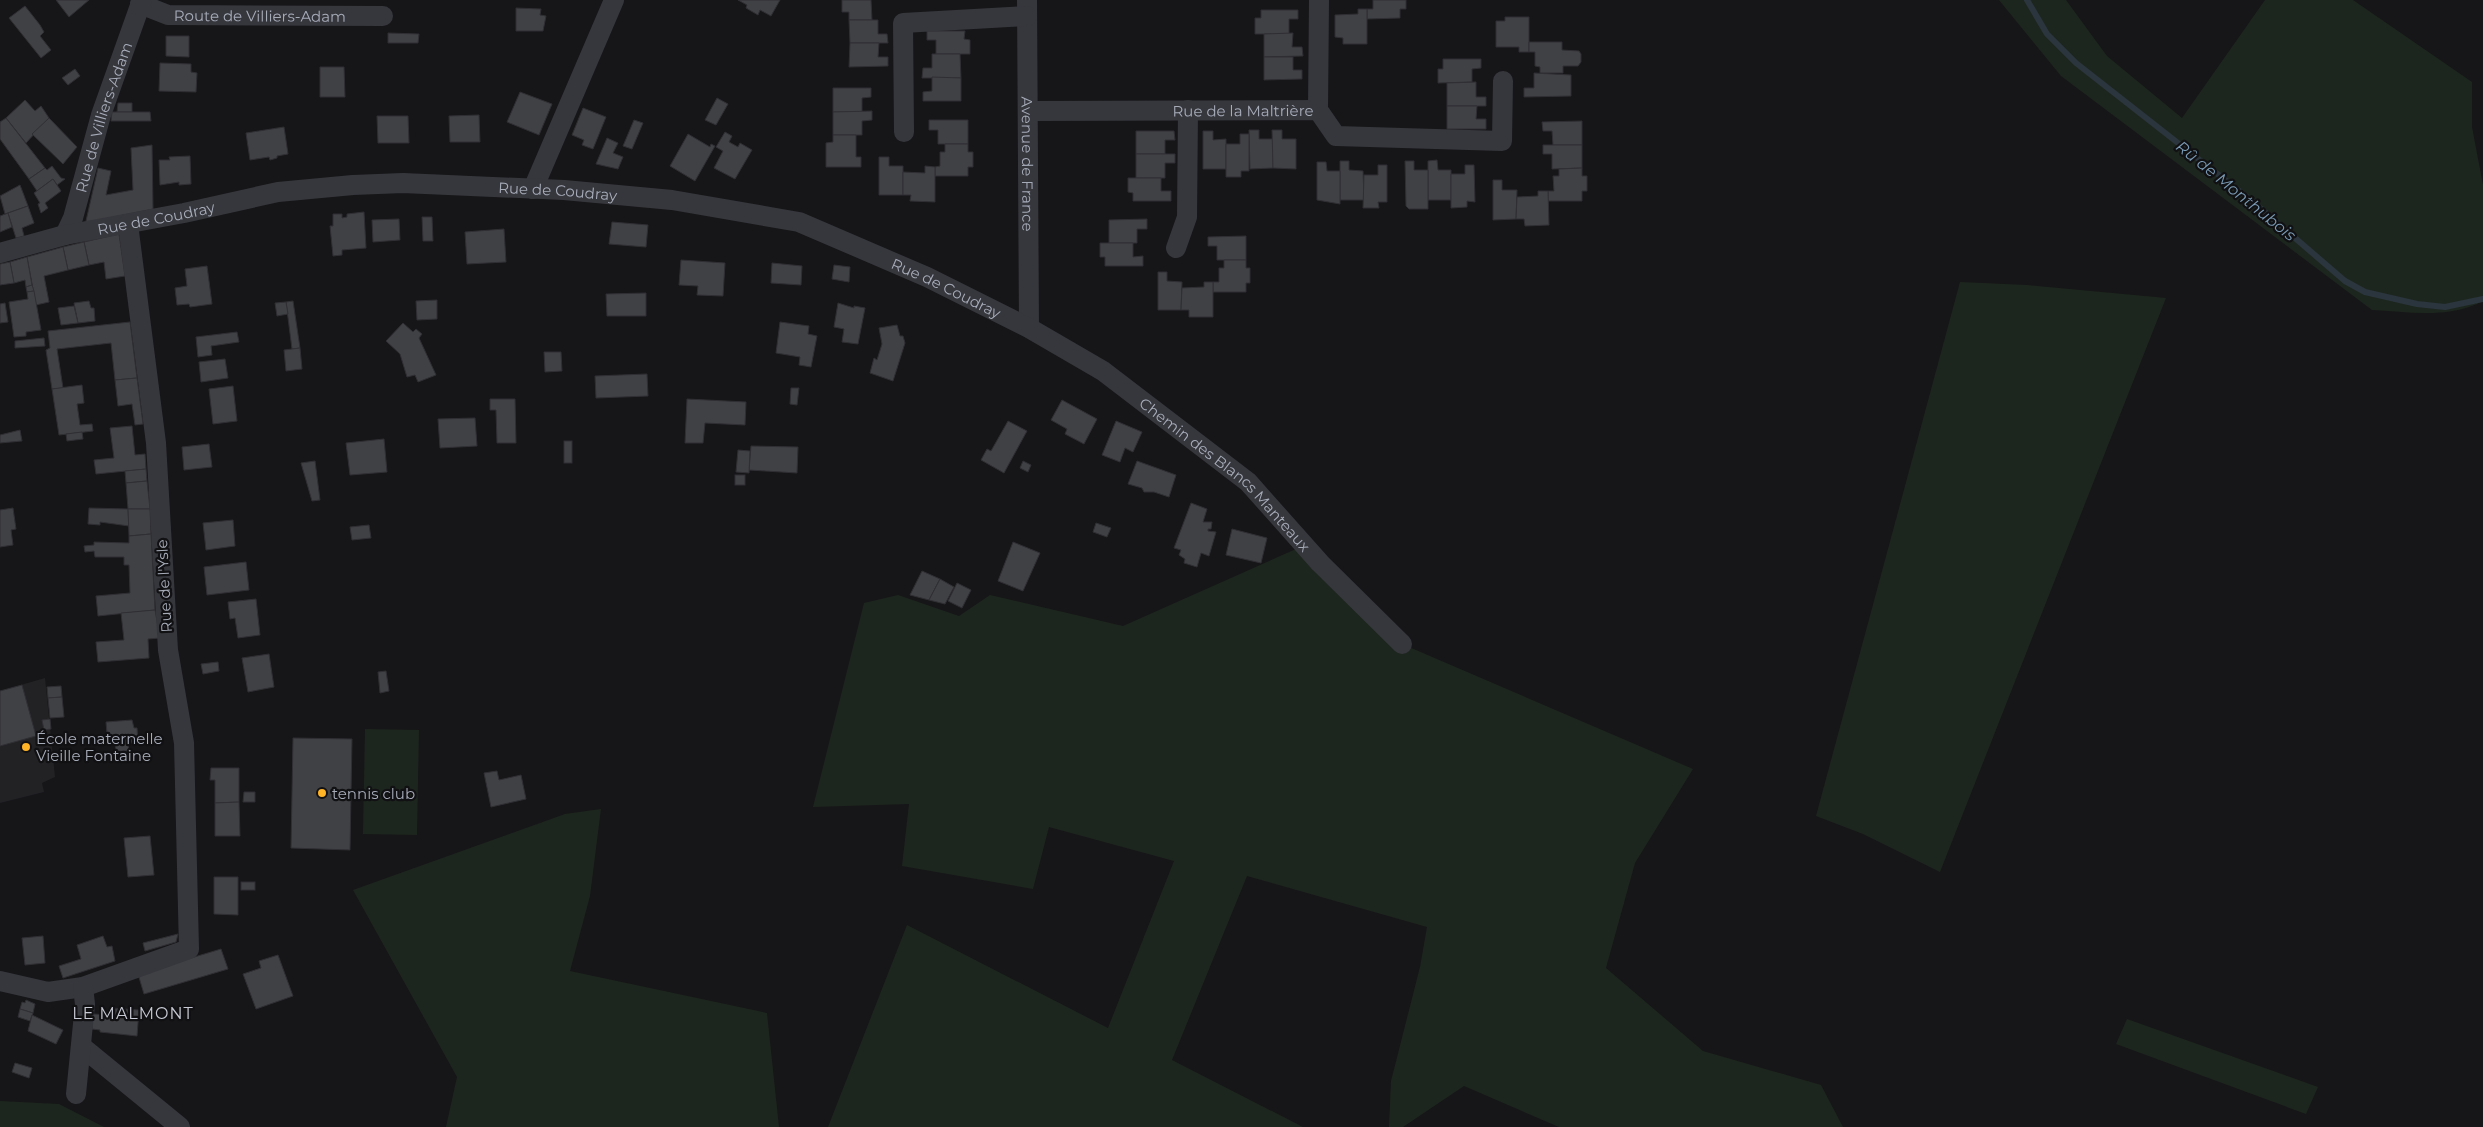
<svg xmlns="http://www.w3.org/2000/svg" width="2483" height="1127" font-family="Montserrat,sans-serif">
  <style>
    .built { fill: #222225 }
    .green { fill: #1d261e }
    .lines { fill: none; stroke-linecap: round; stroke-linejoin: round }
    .stream { stroke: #2b353d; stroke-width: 6 }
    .building { fill: #404145; stroke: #2f2f34 }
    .minor { stroke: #36373d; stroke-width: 20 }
    .poi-dot { fill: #ffb326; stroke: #111113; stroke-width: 2 }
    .labels { text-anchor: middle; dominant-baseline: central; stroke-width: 4.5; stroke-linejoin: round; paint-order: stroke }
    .street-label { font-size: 15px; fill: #a7acb9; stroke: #111113 }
    .poi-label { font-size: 15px; fill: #a7acb9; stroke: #111113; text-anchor: start }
    .water-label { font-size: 16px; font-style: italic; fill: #7b9bb6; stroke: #111113 }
    .neighbourhood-label { font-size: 16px; letter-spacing: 1px; fill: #c8cbd5; stroke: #111113 }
  </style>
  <rect width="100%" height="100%" fill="#161618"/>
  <polygon class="built" points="45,678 55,777 42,783 44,792 0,803 0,691"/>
  <g class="green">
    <path d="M1999 0H2066L2107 56 2182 118 2265 0H2353L2472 82V127L2483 185V301C2450 319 2408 312 2372 310L2061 76Z"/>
    <polygon points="1960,282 2027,285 2166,298 1940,872 1863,834 1816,816"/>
    <polygon points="1305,545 1402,644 1693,769 1635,863 1606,968 1703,1051 1821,1085 1843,1127 1559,1127 1464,1086 1403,1127 1389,1127 1391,1081 1420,967 1427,927 1247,876 1172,1060 1303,1127 828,1127 907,925 1108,1028 1174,861 1049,827 1033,889 902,866 909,804 813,807 864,603 898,595 959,616 990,595 1123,626"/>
    <polygon points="365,729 419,730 417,835 363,834"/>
    <polygon points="601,809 590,896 570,971 767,1013 779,1127 446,1127 457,1077 353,890 565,814"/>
    <polygon points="2127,1019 2318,1087 2306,1114 2116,1044"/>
    <polygon points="0,1101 59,1104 104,1127 0,1127"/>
  </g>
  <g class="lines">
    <polyline class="stream" points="2027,0 2047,34 2076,63 2252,201 2345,281 2365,292 2417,304 2445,307 2483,299"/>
  </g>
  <g class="building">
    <polygon points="56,0 89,0 69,17"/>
    <polygon points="738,0 780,0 771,16 760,10 758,15 746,8 747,5"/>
    <polygon points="842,0 871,0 872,20 849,20 849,12 842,12"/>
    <polygon points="1373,0 1406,0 1406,9 1400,9 1400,18 1367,19 1367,9 1373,9"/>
    <polygon points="25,6 40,25 44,32 40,36 51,50 41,58 9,18"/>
    <polygon points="516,8 541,9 540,15 546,16 543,31 516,31"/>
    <polygon points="1358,9 1367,9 1367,44 1343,44 1343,38 1335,37 1335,15 1358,14"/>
    <polygon points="1261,10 1298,10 1298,19 1289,19 1289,34 1255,34 1255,18 1261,18"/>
    <polygon points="1505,17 1529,17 1529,52 1519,52 1519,47 1496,47 1496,21 1505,21"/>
    <polygon points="849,20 878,20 878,34 887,34 888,43 850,43"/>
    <polygon points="927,31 965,31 964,39 970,40 970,54 936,54 936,40 927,40"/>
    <polygon points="388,33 419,34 418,43 388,43"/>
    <polygon points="1293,33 1292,47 1302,47 1303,56 1264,57 1264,34"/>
    <polygon points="166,36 189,36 189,57 166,56"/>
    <polygon points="1529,42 1562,42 1562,50 1579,51 1581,54 1581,62 1578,66 1563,66 1563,73 1540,73 1540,67 1535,66 1535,52 1529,52"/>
    <polygon points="850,43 879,43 878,57 888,57 888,66 849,67"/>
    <polygon points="932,54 960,54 961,78 922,78 923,68 932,68"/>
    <polygon points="1264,57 1293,57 1293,70 1302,70 1302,79 1264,80"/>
    <polygon points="1443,59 1481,59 1481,68 1472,69 1472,82 1438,83 1438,69 1443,69"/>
    <polygon points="160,63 191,64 191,72 197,73 196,92 159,91"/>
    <polygon points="320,67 344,67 345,97 320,97"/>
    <polygon points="75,69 80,76 68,85 62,78"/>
    <polygon points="1534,73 1571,75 1571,96 1524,97 1524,88 1534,88"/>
    <polygon points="932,77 961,78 961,101 923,101 923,92 932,91"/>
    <polygon points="1476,82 1476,97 1486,97 1486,106 1447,106 1447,83"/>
    <polygon points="833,88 871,88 871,97 862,98 862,112 833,112"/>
    <polygon points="520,92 552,104 539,135 507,122"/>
    <polygon points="717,98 728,104 716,125 705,120"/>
    <polygon points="25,100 35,111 41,106 49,118 26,143 6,118"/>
    <polygon points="118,103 132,103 132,112 117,112"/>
    <polygon points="1447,106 1477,106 1476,119 1486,119 1486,129 1447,129"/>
    <polygon points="583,108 606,117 593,149 582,145 584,140 572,135"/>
    <polygon points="872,111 872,120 862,121 862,135 833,135 833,112"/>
    <polygon points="112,112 150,112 151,121 111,121"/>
    <polygon points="479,115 480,142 450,142 449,116"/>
    <polygon points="377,116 408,116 409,143 378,143"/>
    <polygon points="6,118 45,168 29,179 0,139 0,122"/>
    <polygon points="49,118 77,147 63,164 32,134"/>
    <polygon points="634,120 643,123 632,149 623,146"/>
    <polygon points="929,120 968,120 968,144 938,144 938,130 929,130"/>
    <polygon points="1582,121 1582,145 1553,145 1552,131 1543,131 1542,122"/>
    <polygon points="284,127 288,154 277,156 277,158 270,160 269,157 250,160 246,133"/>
    <polygon points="1249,130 1259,130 1259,139 1273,139 1273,168 1250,169"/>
    <polygon points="1272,130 1282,130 1282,139 1296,139 1296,169 1273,168"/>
    <polygon points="1136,131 1174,131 1175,140 1165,140 1165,154 1136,154"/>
    <polygon points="1203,131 1213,131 1213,140 1226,139 1226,169 1203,169"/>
    <polygon points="725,132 732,136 729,142 738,147 740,143 752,150 735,179 714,168 723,151 716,147"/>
    <polygon points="688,134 710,147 711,144 715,146 695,181 670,166"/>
    <polygon points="1240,134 1249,134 1249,171 1241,171 1241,177 1226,177 1226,144 1240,144"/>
    <polygon points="833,135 856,135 856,157 861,157 861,167 826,167 826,143 833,142"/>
    <polygon points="607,138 618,143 613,153 623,157 618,169 596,164"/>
    <polygon points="945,144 968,144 968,152 973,152 973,167 968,167 968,176 935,176 935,167 940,166 940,152 945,152"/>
    <polygon points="152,145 153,209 89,222 86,221 98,168 111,171 106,195 133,190 131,148"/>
    <polygon points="1543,145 1582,145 1582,168 1552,169 1552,154 1543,154"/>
    <polygon points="1136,154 1175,154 1175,163 1165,163 1165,178 1136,178"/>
    <polygon points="190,156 191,184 179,185 179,182 160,185 159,160 170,160 169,157"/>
    <polygon points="879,157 889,157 889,166 903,166 903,195 879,195"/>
    <polygon points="1437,160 1438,170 1451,170 1451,200 1428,200 1428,161"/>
    <polygon points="1340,161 1349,161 1349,170 1363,171 1364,200 1340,200"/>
    <polygon points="1405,161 1414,161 1414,170 1428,170 1428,209 1409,209 1406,206"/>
    <polygon points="1317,162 1326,162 1327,171 1340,171 1340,204 1317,200"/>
    <polygon points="1378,165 1387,165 1387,202 1378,202 1379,208 1363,208 1364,175 1378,175"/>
    <polygon points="1465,165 1474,165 1475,202 1467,201 1467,207 1451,208 1451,174 1465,174"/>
    <polygon points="52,166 61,178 65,179 57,185 53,179 37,191 29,179 45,168 47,170"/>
    <polygon points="925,166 935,167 935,202 910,201 911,195 903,195 903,172 925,173"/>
    <polygon points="1582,168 1582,176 1587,176 1587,191 1582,191 1582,201 1548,201 1548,191 1554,191 1553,176 1559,176 1559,169"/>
    <polygon points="1128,178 1161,178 1161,191 1171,191 1171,201 1133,201 1133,193 1128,192"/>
    <polygon points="53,179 61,191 45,203 48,208 41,213 38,204 40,203 34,193"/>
    <polygon points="1493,180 1502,180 1502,190 1517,190 1516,219 1493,220"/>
    <polygon points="20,185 28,206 5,214 0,196"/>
    <polygon points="1538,191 1548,191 1549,225 1525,226 1524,219 1516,219 1517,197 1538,196"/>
    <polygon points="28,206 34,223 22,228 24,236 16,238 8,213"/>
    <polygon points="364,212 366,248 342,250 342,255 333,256 330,226 333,226 333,214 342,214 342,218 347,217 347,214"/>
    <polygon points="8,213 12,227 0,232 0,216"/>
    <polygon points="422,217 432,217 433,241 423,241"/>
    <polygon points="399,219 400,240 373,242 372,220"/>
    <polygon points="1147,219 1147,229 1137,229 1137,243 1109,243 1109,220"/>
    <polygon points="612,222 648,225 646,247 609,244"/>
    <polygon points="504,229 506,262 467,264 465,232"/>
    <polygon points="119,234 125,276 106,279 104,262 89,265 84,242"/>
    <polygon points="1246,236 1246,260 1217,260 1217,246 1208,246 1208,237"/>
    <polygon points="84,242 89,265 68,270 63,247"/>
    <polygon points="1100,243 1133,243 1133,257 1143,256 1143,266 1105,266 1105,257 1100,257"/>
    <polygon points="63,247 68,270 44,276 49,302 36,305 27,257"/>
    <polygon points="27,257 32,285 26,287 25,280 14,283 10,262"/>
    <polygon points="681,260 725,263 723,296 697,295 698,286 679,285"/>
    <polygon points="1224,260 1246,260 1246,268 1250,268 1250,283 1246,283 1246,292 1213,292 1213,282 1219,282 1219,268 1224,268"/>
    <polygon points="10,262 14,283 0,285 0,264"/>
    <polygon points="772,263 802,266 801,285 771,283"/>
    <polygon points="834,265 850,267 849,282 832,279"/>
    <polygon points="207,266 212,304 190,307 189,304 177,305 175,288 187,286 185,269"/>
    <polygon points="1158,272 1167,272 1167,281 1182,282 1181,310 1158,310"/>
    <polygon points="1204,282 1213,282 1213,317 1189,317 1189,310 1181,310 1182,288 1204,287"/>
    <polygon points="32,285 34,291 27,292 26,287"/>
    <polygon points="34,291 41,330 26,332 26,336 14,337 9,302 28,299 27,292"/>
    <polygon points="646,293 646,316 607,316 606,294"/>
    <polygon points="437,300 437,319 417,320 416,301"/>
    <polygon points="89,301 91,308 94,308 95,321 78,323 74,303"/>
    <polygon points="293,301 300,348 292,349 286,302"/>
    <polygon points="286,302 288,314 277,316 275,303"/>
    <polygon points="5,303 8,322 0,323 0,304"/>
    <polygon points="838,303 854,308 854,306 865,308 858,344 842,342 844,329 834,327"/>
    <polygon points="74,306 78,323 61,325 58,308"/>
    <polygon points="130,322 137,378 115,380 111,343 57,349 63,388 52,389 46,350 50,348 48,331"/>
    <polygon points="780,322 809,326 808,334 817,336 811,367 799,365 800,357 776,353"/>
    <polygon points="403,323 413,332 416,329 422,334 419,338 436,375 418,382 415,375 407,377 400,354 386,341"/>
    <polygon points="897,325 900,336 903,336 905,343 893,381 870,373 874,358 877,360 882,344 879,328"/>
    <polygon points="237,332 239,342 211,346 212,355 198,357 196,337"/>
    <polygon points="44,338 45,346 15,348 15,341"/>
    <polygon points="300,348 302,369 286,371 284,350"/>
    <polygon points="544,352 561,352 562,371 545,372"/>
    <polygon points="225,359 228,378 201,382 199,362"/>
    <polygon points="647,374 648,396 596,398 595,376"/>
    <polygon points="137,378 143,424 135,425 132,404 118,406 115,380"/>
    <polygon points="82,385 84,403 77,404 80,425 92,424 93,431 59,435 52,389"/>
    <polygon points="233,386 237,421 213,424 209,389"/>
    <polygon points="791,388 799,388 797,405 790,404"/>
    <polygon points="490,399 515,399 516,443 497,443 496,410 490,410"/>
    <polygon points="687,399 746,402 745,425 705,423 703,443 685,443"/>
    <polygon points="1062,400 1097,419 1084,444 1065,434 1067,429 1051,420"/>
    <polygon points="475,418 477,446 440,448 438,419"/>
    <polygon points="1008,421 1027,431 1004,473 981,460 987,449 991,451"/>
    <polygon points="1116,421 1142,432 1133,452 1125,448 1120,462 1102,455"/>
    <polygon points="132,426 135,455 145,454 146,469 96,474 94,460 114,458 110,428"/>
    <polygon points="20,430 22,441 0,443 0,435"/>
    <polygon points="82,432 83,439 67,441 66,434"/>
    <polygon points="384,439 387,472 350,475 346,443"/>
    <rect x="564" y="441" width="8" height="22"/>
    <polygon points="209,444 212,467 184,470 182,447"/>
    <polygon points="751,446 798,447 797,473 749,470"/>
    <polygon points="738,450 750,451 749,473 736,472"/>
    <polygon points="315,461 320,500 312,501 301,463"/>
    <polygon points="1023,461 1031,465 1028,472 1020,468"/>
    <polygon points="1137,461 1176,475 1169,497 1154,492 1144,492 1142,488 1128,484"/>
    <polygon points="146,469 147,481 126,483 125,471"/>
    <rect x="735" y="475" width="10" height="10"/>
    <polygon points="147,481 150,509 128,509 126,483"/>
    <polygon points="1191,503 1207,509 1203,522 1212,522 1211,529 1208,529 1208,531 1216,532 1209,556 1201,553 1197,567 1184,563 1185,559 1179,555 1181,550 1174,548"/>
    <polygon points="13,508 16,529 11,530 13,545 0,547 0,510"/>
    <polygon points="89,508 128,509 129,526 100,522 100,525 88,524"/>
    <polygon points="128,509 150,509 151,534 129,536"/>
    <polygon points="233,520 235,546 206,550 203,523"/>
    <polygon points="1096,523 1111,528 1107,537 1093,532"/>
    <polygon points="369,525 371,538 352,540 350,527"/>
    <polygon points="1232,529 1267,538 1261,563 1226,555"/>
    <polygon points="151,534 155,610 98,616 96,596 130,593 129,565 124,565 124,557 95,557 94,551 85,552 84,546 94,545 94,542 129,543 129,536"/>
    <polygon points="1013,542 1040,553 1023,591 998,581"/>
    <polygon points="246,562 249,590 207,595 204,567"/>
    <polygon points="922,571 940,579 929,600 910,595"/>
    <polygon points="940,579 954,587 945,604 929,600"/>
    <polygon points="957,583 971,590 962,608 948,601"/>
    <polygon points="256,599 260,635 238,638 235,618 230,619 228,602"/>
    <polygon points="155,610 160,638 148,639 149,658 98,662 96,642 124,640 121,613"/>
    <polygon points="269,654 274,687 248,692 242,658"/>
    <polygon points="218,662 219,671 203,674 201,664"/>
    <polygon points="386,671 389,691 380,693 378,672"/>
    <polygon points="22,685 36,736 0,746 0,691"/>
    <polygon points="61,686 62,697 48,698 47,687"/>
    <polygon points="62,697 64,717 50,718 48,698"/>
    <polygon points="50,719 51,729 44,730 42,720"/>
    <polygon points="132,720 134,728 137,728 138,743 128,743 129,751 116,751 115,744 108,745 106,722"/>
    <polygon points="293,738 352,739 350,850 291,848"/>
    <polygon points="211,768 239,768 239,802 215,803 215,780 210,780"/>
    <polygon points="497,771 499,780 521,775 526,799 491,807 484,773"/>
    <polygon points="244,792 255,792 255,802 243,802"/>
    <polygon points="239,802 240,836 215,836 215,803"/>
    <polygon points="150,836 154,875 128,877 124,838"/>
    <polygon points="214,877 238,877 238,915 214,914"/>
    <rect x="241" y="882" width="14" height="8"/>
    <polygon points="178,934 176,942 145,951 143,943"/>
    <polygon points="43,936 45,963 25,965 22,938"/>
    <polygon points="103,936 107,947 112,946 115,961 63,978 59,966 81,959 77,945"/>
    <polygon points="221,949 228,969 144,994 138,974"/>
    <polygon points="278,955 293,996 256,1009 243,974 261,968 259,961"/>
    <polygon points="26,1000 35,1004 33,1013 20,1009 22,1002 25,1003"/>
    <polygon points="111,1008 139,1010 137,1036 100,1032 100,1030 92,1029 93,1014 111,1015"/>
    <polygon points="20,1009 33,1013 30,1021 18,1017"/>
    <polygon points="32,1015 63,1030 56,1044 28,1031"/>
    <polygon points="15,1063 32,1068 29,1078 12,1072"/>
  </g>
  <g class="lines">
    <g class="minor">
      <path id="s1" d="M1027 0 1029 328"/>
      <path id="s2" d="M140 4 168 15 383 16"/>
      <polyline points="1318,110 1319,0"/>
      <path id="s3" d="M1029 111 1318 110 1336 136 1502 141 1503 81"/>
      <polyline points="904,132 903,23 1027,16"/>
      <polyline points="533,189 614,0"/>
      <path id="s4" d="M65 235 73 218 101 115 142 0"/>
      <polyline points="1176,248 1187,217 1188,110"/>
      <path id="s5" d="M0 253 65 235 184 213 278 192 353 185 403 183 564 190 672 200 799 222 927 277 1029 328 1103 371 1248 482 1320 563 1402 644"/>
      <polyline points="0,981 48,992 83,987 189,949 184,743 168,650 156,443 128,224"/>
      <polyline points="81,1046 180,1127"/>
      <polyline points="76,1094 85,1004 83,987"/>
    </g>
  </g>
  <g class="poi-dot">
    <circle cx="26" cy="747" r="5"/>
    <circle cx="322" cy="793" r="5"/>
  </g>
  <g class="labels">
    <g class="street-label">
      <text stroke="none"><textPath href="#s2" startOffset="122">Route de Villiers-Adam</textPath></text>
      <text stroke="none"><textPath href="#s3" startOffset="214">Rue de la Maltrière</textPath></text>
      <text stroke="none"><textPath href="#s4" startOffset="124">Rue de Villiers-Adam</textPath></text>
      <text stroke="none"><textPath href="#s1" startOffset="164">Avenue de France</textPath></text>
      <text stroke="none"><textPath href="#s5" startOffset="565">Rue de Coudray</textPath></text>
      <text stroke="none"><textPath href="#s5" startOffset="160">Rue de Coudray</textPath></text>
      <text stroke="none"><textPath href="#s5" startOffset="970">Rue de Coudray</textPath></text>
      <text stroke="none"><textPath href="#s5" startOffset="1308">Chemin des Blancs Manteaux</textPath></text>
      <text transform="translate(164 586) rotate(-93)">Rue de l'Ysle</text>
    </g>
    <g class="poi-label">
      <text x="36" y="738">École maternelle<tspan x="36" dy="17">Vieille Fontaine</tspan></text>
      <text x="332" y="793">tennis club</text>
    </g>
    <g class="water-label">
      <text transform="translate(2236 191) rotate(39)">Rû de Monthubois</text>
    </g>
    <g class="neighbourhood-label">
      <text x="133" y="1013">LE MALMONT</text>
    </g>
  </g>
</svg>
